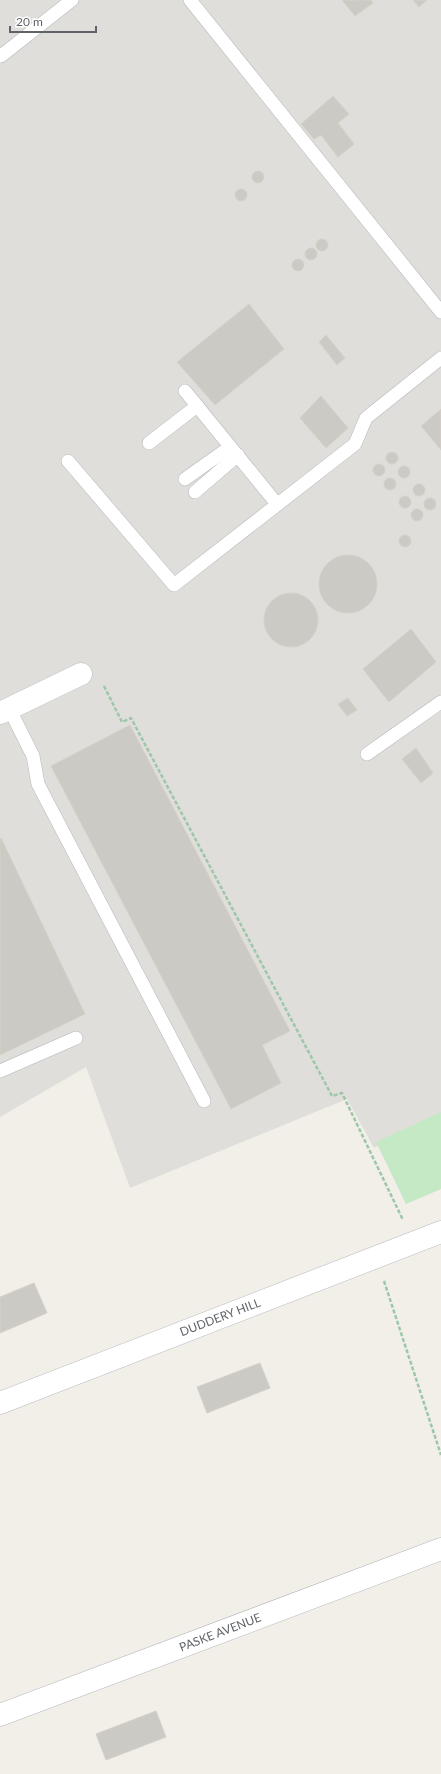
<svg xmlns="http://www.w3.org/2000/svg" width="441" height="1774" font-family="Lato,sans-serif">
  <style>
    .industrial { fill: #e0deda }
    .green { fill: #c5e8c5 }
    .building { fill: #cccac5; stroke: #d6d1c6 }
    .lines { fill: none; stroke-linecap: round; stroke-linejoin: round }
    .lane-casing { stroke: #b5b8bc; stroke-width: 14 }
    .street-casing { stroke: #b5b8bc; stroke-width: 23 }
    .secondary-casing { stroke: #b6babf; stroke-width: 23 }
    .path { stroke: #9cc7a9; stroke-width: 2.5; stroke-dasharray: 4 2; stroke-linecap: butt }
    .lane { stroke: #fff; stroke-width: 13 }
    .street { stroke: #fff; stroke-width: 22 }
    .secondary { stroke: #fff; stroke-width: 22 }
    .labels { text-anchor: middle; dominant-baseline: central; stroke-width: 3; stroke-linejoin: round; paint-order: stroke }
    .street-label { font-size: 12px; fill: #5f6368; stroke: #fff }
  </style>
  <rect width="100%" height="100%" fill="#f1efe8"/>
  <polygon class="industrial" points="0,0 441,0 441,1115 374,1148 347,1099 130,1188 86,1067 0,1117"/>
  <polygon class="green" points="441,1112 441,1189 406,1204 376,1142"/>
  <g class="building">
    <polygon points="342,0 371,0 373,3 355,16"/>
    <polygon points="413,0 427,0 419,7"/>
    <polygon points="333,96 349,114 338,123 354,144 338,157 321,135 314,139 301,124"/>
    <circle cx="258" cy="177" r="6"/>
    <circle cx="241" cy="195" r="6"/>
    <circle cx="322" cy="245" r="6"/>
    <circle cx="311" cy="254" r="6"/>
    <circle cx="298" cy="265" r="6"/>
    <polygon points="249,304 284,349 215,405 177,362"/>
    <polygon points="326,335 345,358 337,365 319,342"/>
    <polygon points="321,396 348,428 326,448 300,418"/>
    <polygon points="441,409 441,450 421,426"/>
    <circle cx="392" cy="458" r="6"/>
    <circle cx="379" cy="470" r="6"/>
    <circle cx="404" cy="472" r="6"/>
    <circle cx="390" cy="484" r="6"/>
    <circle cx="419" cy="490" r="6"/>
    <circle cx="405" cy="502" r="6"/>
    <circle cx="430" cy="504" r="6"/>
    <circle cx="417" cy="515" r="6"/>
    <circle cx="405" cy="541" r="6"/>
    <circle cx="348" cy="584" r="29"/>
    <circle cx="291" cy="620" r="27"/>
    <polygon points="411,629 436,662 389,702 363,669"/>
    <polygon points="348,698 357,710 347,716 338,704"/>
    <polygon points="130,725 290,1031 262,1045 281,1083 231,1109 51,766"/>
    <polygon points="416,748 433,773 421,783 402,759"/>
    <polygon points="1,838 85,1014 0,1055 0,839"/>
    <polygon points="34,1283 47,1313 0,1333 0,1297"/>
    <polygon points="260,1363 270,1388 207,1413 197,1387"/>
    <polygon points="156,1711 166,1737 106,1760 96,1734"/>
  </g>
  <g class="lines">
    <defs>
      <g id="lane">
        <polyline points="190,0 441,312"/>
        <polyline points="1,56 72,0"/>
        <polyline points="185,391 277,504"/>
        <polyline points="149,443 197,406"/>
        <polyline points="68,461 174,585 355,444 366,418 441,358"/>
        <polyline points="185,479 230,447"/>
        <polyline points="195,492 238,455"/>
        <polyline points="9,708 33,756 38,784 204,1101"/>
        <polyline points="367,754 441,702"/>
        <polyline points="0,1071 76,1038"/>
      </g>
      <g id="street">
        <polyline points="0,713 81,674"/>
        <polyline points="0,1715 441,1549"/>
      </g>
      <polyline id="secondary" points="0,1403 441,1232"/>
    </defs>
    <use href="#lane" class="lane-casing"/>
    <use href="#street" class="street-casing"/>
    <use href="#secondary" class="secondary-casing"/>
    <g class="path">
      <polyline points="104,686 122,722 131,718 332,1096 342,1093 403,1220"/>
      <polyline points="384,1281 441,1455"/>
    </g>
    <use href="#lane" class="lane"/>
    <use href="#street" class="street"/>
    <use href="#secondary" class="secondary"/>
  </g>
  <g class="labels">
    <g class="street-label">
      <text transform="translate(220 1317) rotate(-21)">DUDDERY HILL</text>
      <text transform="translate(220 1632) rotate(-21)">PASKE AVENUE</text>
    </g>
  </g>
  <path d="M10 26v6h86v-6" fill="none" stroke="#5f6368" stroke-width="2"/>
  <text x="16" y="26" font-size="12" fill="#5f6368" stroke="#ffffff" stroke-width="3" paint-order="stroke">20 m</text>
</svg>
